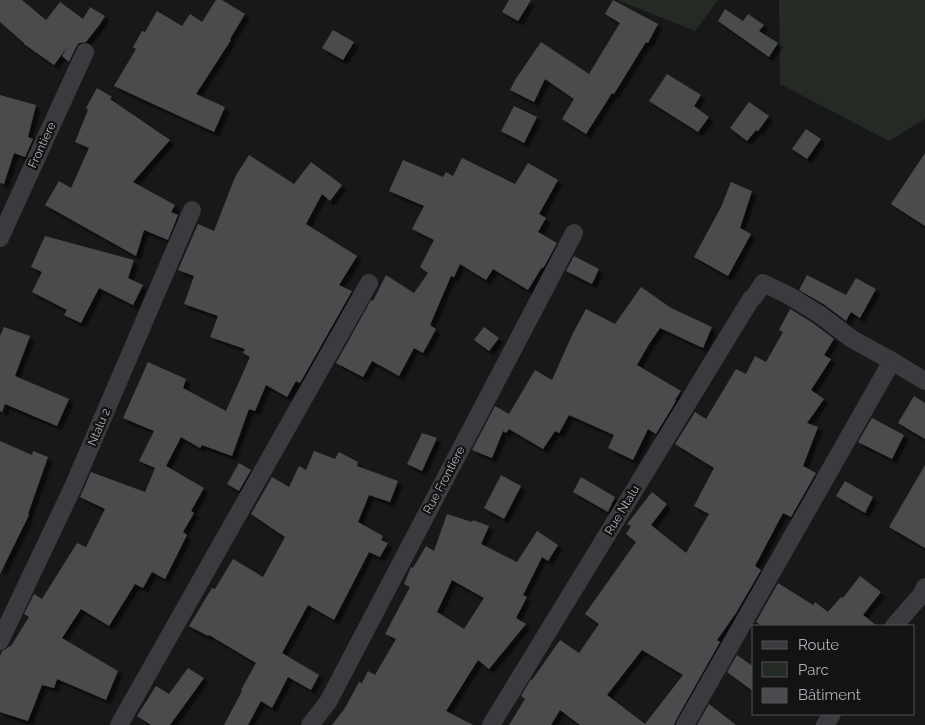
<svg xmlns="http://www.w3.org/2000/svg" width="925" height="725" font-family="Raleway,sans-serif">
  <style>
    .green { fill: #242b24 }
    .building { fill: #4a4b4e; fill-rule: evenodd; filter: url(#shadow) }
    .lines { fill: none; stroke-linecap: round; stroke-linejoin: round }
    .street { stroke: #393b3e; stroke-width: 18 }
    .labels { text-anchor: middle; dominant-baseline: central; stroke-width: 4.5; stroke-linejoin: round; paint-order: stroke }
    .street-label { font-size: 12px; fill: #abb1b7; stroke: #131314 }
  </style>
  <defs>
    <filter id="shadow"><feDropShadow dx="4.5" dy="4.5" stdDeviation="1" flood-color="#0009"/></filter>
  </defs>
  <rect width="100%" height="100%" fill="#181819"/>
  <g class="green">
    <polygon points="617,0 718,0 695,31"/>
    <polygon points="779,0 925,0 925,119 889,141 780,84"/>
  </g>
  <g class="building">
    <polygon points="0,0 22,0 46,20 60,2 83,19 90,7 105,16 100,24 86,42 79,43 76,47 69,62 62,56 68,46 54,65 24,44 24,43 0,22"/>
    <polygon points="216,0 222,0 245,14 230,39 231,40 196,94 225,107 214,132 114,86 136,49 133,47 142,31 145,32 157,11 182,26 190,14 202,22"/>
    <polygon points="509,0 531,0 518,21 502,12"/>
    <polygon points="613,0 658,24 648,43 646,42 614,94 612,93 586,134 562,119 574,99 545,79 534,102 510,90 515,80 541,42 589,74 620,23 605,14"/>
    <polygon points="725,9 743,21 748,14 764,25 759,31 778,43 769,57 718,21"/>
    <polygon points="333,30 354,42 343,60 322,48"/>
    <polygon points="667,74 701,95 694,106 709,117 698,132 649,101"/>
    <polygon points="97,88 112,97 110,99 170,140 133,182 175,205 171,212 178,215 168,240 144,230 136,256 45,205 59,181 71,188 89,148 75,142 88,110 86,108"/>
    <polygon points="0,95 36,105 28,137 33,139 25,157 14,153 4,184 0,183"/>
    <polygon points="749,102 769,116 758,131 756,130 747,141 730,128"/>
    <polygon points="514,106 537,117 524,143 501,131"/>
    <polygon points="806,129 821,139 807,159 792,149"/>
    <polygon points="925,153 925,226 891,204"/>
    <polygon points="249,155 294,184 311,162 342,185 330,201 322,194 306,224 357,256 339,285 352,291 300,383 296,381 287,397 266,385 255,411 249,409 232,456 202,445 200,448 181,437 166,466 204,488 191,511 194,513 183,532 187,535 165,579 152,572 143,588 135,584 109,626 81,609 62,638 118,671 106,700 57,679 54,688 42,685 28,721 0,712 0,656 2,651 6,649 10,646 11,646 29,617 24,614 34,594 42,599 77,543 86,547 105,509 80,497 91,472 145,492 155,468 139,461 154,431 123,418 148,362 186,379 183,388 226,411 250,357 243,353 245,349 210,337 218,316 184,304 194,276 178,270 198,224 214,231 235,177"/>
    <polygon points="462,158 515,184 528,163 558,180 539,214 546,218 538,232 557,243 545,265 543,268 542,267 528,290 493,269 486,280 460,264 454,277 451,276 430,325 436,329 423,353 414,348 399,376 372,361 363,377 336,363 371,300 373,301 386,275 414,293 428,273 420,267 434,240 412,229 424,206 389,191 403,160 443,177 446,172 453,176"/>
    <polygon points="731,182 752,191 740,228 751,234 728,276 694,257 721,207"/>
    <polygon points="45,236 134,260 128,278 143,285 133,305 99,288 81,323 64,315 67,310 32,292 42,272 31,267"/>
    <polygon points="574,256 599,269 592,284 566,271"/>
    <polygon points="807,275 846,295 856,278 876,289 860,318 851,312 846,321 825,305 799,290"/>
    <polygon points="641,287 671,308 712,327 703,348 660,328 649,344 637,365 681,391 675,400 676,401 656,434 648,429 633,460 608,448 614,435 569,415 559,433 555,431 543,449 509,429 506,433 503,431 492,458 472,450 495,406 509,414 535,370 552,380 573,333 586,309 615,324"/>
    <path d="M790 309 813 323 834 339 824 355 831 359 811 390 824 399 807 423 818 427 803 466 816 473 791 517 783 513 755 566 761 570 736 613 717 640 720 642 676 720 674 725H580L560 710 551 725H509L525 699 521 696 531 679 532 680 560 640 579 653 599 624 585 614 636 542 626 534 631 526 627 524 652 492 667 504 651 525 686 553 709 514 694 506 714 468 675 444 695 412 706 419 736 369 746 374 755 356 766 362 783 332 779 330ZM642 650 683 675 645 724 607 695Z"/>
    <polygon points="4,327 30,336 15,376 69,399 57,426 5,404 2,412 0,411 0,336"/>
    <polygon points="484,327 499,338 489,351 474,340"/>
    <polygon points="914,396 925,403 925,439 898,423"/>
    <polygon points="872,418 904,435 892,459 858,442"/>
    <polygon points="422,433 437,438 422,471 407,464"/>
    <polygon points="0,441 32,455 33,451 48,457 28,514 29,515 0,574"/>
    <polygon points="314,451 335,459 339,452 358,462 357,466 398,481 390,502 369,495 358,522 383,536 381,540 388,543 380,557 369,552 334,620 308,605 282,653 319,675 311,690 288,677 272,708 261,701 248,725 224,725 242,691 241,690 256,663 209,635 208,636 189,626 212,588 215,589 233,559 263,577 285,537 251,514 272,477 289,487 299,466 306,470"/>
    <polygon points="239,463 251,470 239,491 227,484"/>
    <polygon points="925,465 925,548 889,527"/>
    <polygon points="501,475 521,486 504,519 484,508"/>
    <polygon points="581,477 615,497 608,512 573,492"/>
    <polygon points="845,481 873,497 865,513 836,496"/>
    <path d="M447 514 472 522 473 520 489 526 481 544 517 562 537 531 558 545 548 561 542 557 523 595 527 597 516 618 526 624 489 669 478 660 446 711 473 725H332L345 708 359 682 362 683 368 671 375 675 396 639 385 634 410 587 404 584 411 567 413 568 426 546 434 551ZM452 580 484 598 464 629 437 612Z"/>
    <polygon points="860,576 881,592 863,615 877,626 763,626 756,622 778,583 813,605 815,602 828,612 841,597 843,598"/>
    <polygon points="737,655 754,667 754,692 727,672"/>
    <polygon points="188,668 204,678 170,725 151,725 137,716 156,686 169,694"/>
    <polygon points="709,704 736,725 697,725"/>
  </g>
  <g class="lines">
    <g class="street">
      <polyline points="0,238 85,52"/>
      <polyline points="894,626 922,594 925,587"/>
      <polyline points="0,641 73,487 192,210"/>
      <polyline points="119,725 369,283"/>
      <polyline points="310,725 328,702 574,233"/>
      <polyline points="491,725 751,299 754,297 763,283 788,295 819,314 852,339 892,361 925,381"/>
      <polyline points="685,725 892,361"/>
      <polyline points="825,725 832,714"/>
    </g>
  </g>
  <g class="labels">
    <g class="street-label">
      <text transform="translate(42 145) rotate(-65)">Frontiere</text>
      <text transform="translate(99 427) rotate(-67)">Ntalu 2</text>
      <text transform="translate(444 480) rotate(-62)">Rue Frontiere</text>
      <text transform="translate(622 510) rotate(-59)">Rue Ntalu</text>
    </g>
  </g>
  <rect x="752" y="625" width="162" height="90" fill="#131314" stroke="#505255"/>
  <rect x="762" y="641" width="25" height="8" fill="#393b3e" stroke="#505255"/>
  <text x="798" y="650" font-size="15" fill="#abb1b7">Route</text>
  <rect x="762" y="662" width="25" height="15" fill="#242b24" stroke="#505255"/>
  <text x="798" y="675" font-size="15" fill="#abb1b7">Parc</text>
  <rect x="762" y="688" width="25" height="15" fill="#4a4b4e" stroke="#505255"/>
  <text x="798" y="700" font-size="15" fill="#abb1b7">Bâtiment</text>
</svg>
